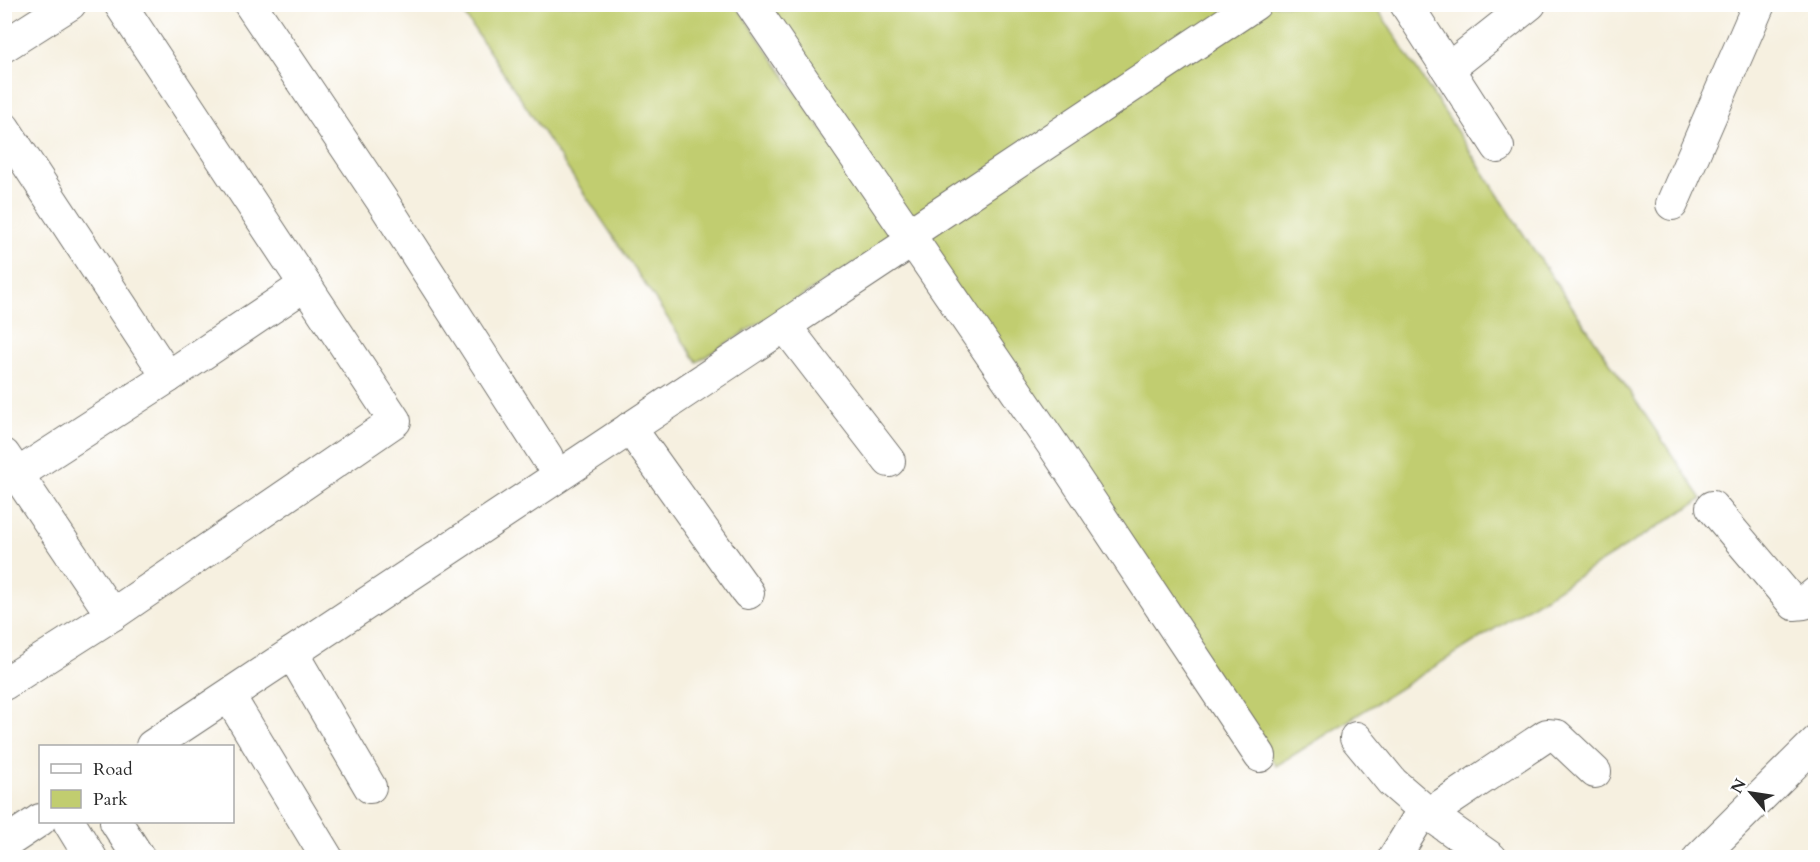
<svg xmlns="http://www.w3.org/2000/svg" width="1820" height="862" font-family="Cardo,serif">
  <style>
    .green { fill: #c1cd6f; stroke: #767c4d; stroke-width: 1.5 }
    .lines { fill: none; stroke-linecap: round; stroke-linejoin: round }
    .minor-casing { stroke: #72706a; stroke-width: 34 }
    .minor { stroke: #fff; stroke-width: 32 }
  </style>
  <rect width="100%" height="100%" fill="#fff"/>
  <filter id="ink" filterUnits="userSpaceOnUse"><feTurbulence type="fractalNoise" baseFrequency=".0167" numOctaves="2"/><feDisplacementMap in="SourceGraphic" scale="12" xChannelSelector="R" yChannelSelector="G"/><feConvolveMatrix kernelMatrix="1 2 1 2 8 2 1 2 1" color-interpolation-filters="sRGB"/></filter>
  <filter id="wash" filterUnits="userSpaceOnUse"><feTurbulence type="fractalNoise" baseFrequency=".008" numOctaves="4" result="noise"/><feDisplacementMap in="SourceGraphic" scale="24" xChannelSelector="R" yChannelSelector="G"/><feGaussianBlur stdDeviation="1.35" result="paint"/><feColorMatrix in="noise" values="0 0 0 0 0 0 0 0 0 0 0 0 0 0 0 0 0 1.4 0 .05"/><feComposite in="paint" operator="in"/></filter>
  <g filter="url(#wash)">
    <rect width="100%" height="100%" fill="#f6f0e0"/>
    <g class="green">
      <polygon points="458,5 736,5 896,237 697,362"/>
      <polygon points="766,5 1375,5 1530,244 1702,499 1276,766 1131,547"/>
    </g>
  </g>
  <g filter="url(#ink)">
    <g class="lines">
      <defs>
        <g id="minor">
          <polyline points="250,4 381,199 547,457"/>
          <polyline points="751,4 1055,448 1260,756"/>
          <polyline points="1406,4 1498,147"/>
          <polyline points="4,46 70,4"/>
          <polyline points="1448,69 1530,4"/>
          <polyline points="4,128 168,377 18,474"/>
          <polyline points="1672,204 1759,4"/>
          <polyline points="908,235 1255,4"/>
          <polyline points="785,326 889,461"/>
          <polyline points="168,377 305,285"/>
          <polyline points="630,428 748,593"/>
          <polyline points="4,455 112,615 4,684"/>
          <polyline points="1712,507 1794,604 1804,603 1816,593"/>
          <polyline points="112,615 395,421 120,4"/>
          <polyline points="292,653 370,787"/>
          <polyline points="229,696 327,858"/>
          <polyline points="1356,738 1392,782 1429,814 1491,858"/>
          <polyline points="152,746 912,241"/>
          <polyline points="1429,814 1547,735 1557,736 1595,772"/>
          <polyline points="69,822 91,858"/>
          <polyline points="116,822 139,858"/>
          <polyline points="4,844 40,820"/>
          <polyline points="1394,858 1424,809"/>
          <polyline points="1699,858 1816,742"/>
        </g>
      </defs>
      <use href="#minor" class="minor-casing"/>
      <use href="#minor" class="minor"/>
    </g>
  </g>
  <rect width="1820" height="862" fill="none" stroke="#fff" stroke-width="24"/>
  <rect x="39" y="745" width="195" height="78" fill="#ffffff" stroke="#aaaaaa" stroke-width="1.5"/>
  <rect x="51" y="764" width="30" height="9" fill="#ffffff" stroke="#aaaaaa" stroke-width="1.5"/>
  <text x="93" y="775" font-size="18" fill="#2b2b2b">Road</text>
  <rect x="51" y="790" width="30" height="18" fill="#c1cd6f" stroke="#aaaaaa" stroke-width="1.5"/>
  <text x="93" y="805" font-size="18" fill="#2b2b2b">Park</text>
  <g transform="translate(1751 793) rotate(299)" stroke="#ffffff" stroke-width="4.5" paint-order="stroke">
  <path d="M0-4.5L10 22L0 15L-10 22Z" fill="#2b2b2b"/>
  <text y="-9" font-size="16" font-weight="bold" text-anchor="middle" fill="#2b2b2b">N</text>
  </g>
</svg>
